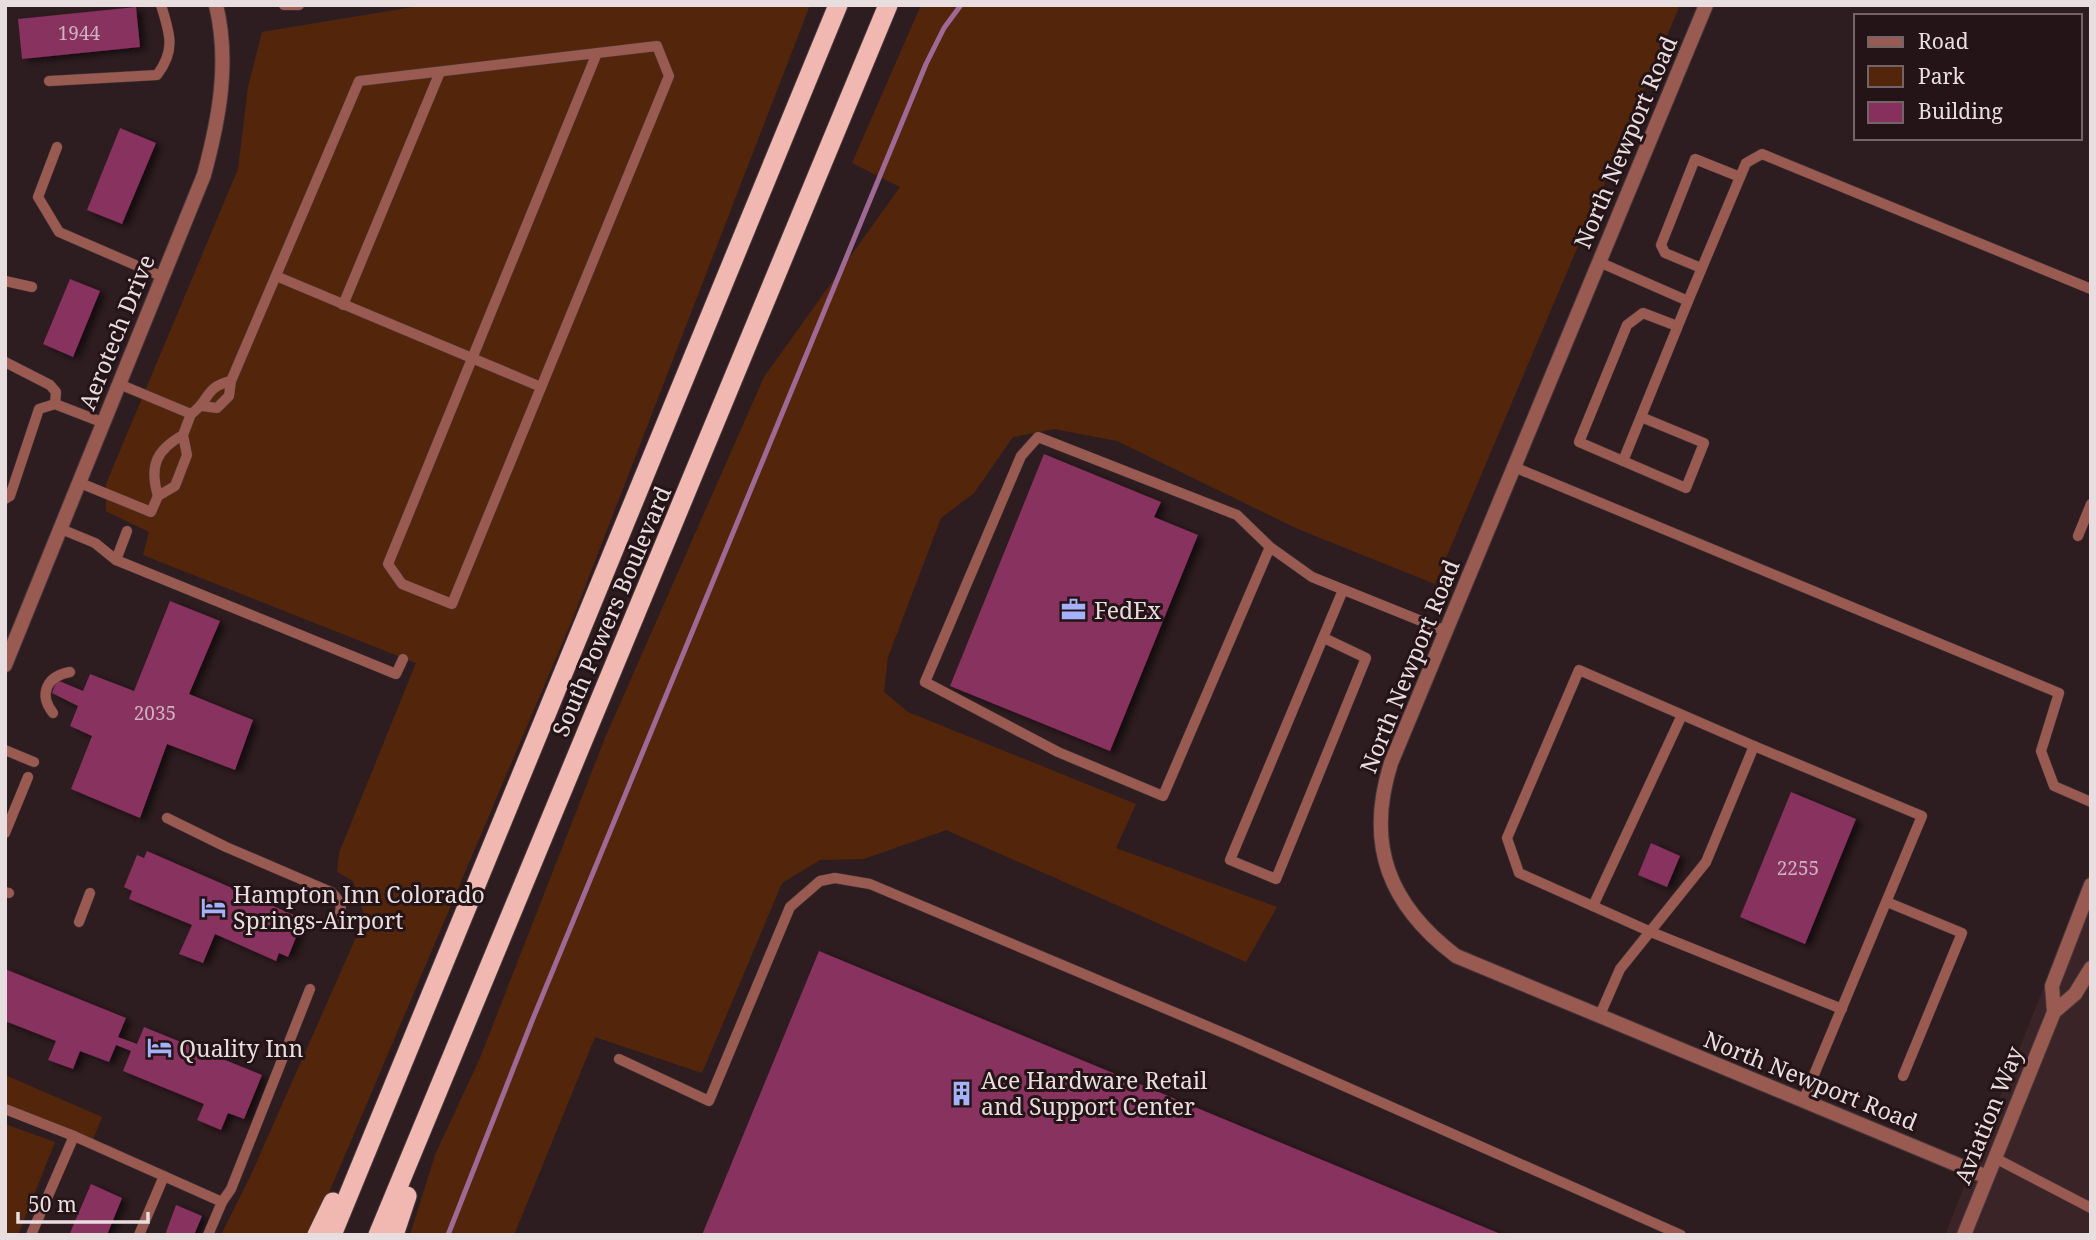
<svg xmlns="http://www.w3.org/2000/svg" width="2096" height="1240" font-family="'Noto Serif',serif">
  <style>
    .built { fill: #3b2428 }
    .green { fill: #53260c }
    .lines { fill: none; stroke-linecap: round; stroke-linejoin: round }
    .stream { stroke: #9f6996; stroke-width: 5 }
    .building { fill: #87305e; filter: url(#shadow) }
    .service-casing { stroke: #48383b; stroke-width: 11 }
    .minor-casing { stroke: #48383b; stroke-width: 16 }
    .tertiary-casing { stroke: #48383b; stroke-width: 16 }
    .trunk-casing { stroke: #48383b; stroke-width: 21 }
    .service { stroke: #995a51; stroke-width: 10 }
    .minor { stroke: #995a51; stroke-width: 14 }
    .tertiary { stroke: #995a51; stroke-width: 14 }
    .trunk { stroke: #f0b8b0; stroke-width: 19 }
    .labels { text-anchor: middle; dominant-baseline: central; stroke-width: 6; stroke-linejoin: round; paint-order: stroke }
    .number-label { font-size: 19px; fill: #d0b2bf }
    .street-label { font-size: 23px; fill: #e9dedf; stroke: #241417 }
    .poi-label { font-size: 23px; fill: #e9dedf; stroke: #241417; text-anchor: start }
  </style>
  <defs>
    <filter id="shadow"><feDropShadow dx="5.5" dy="3" stdDeviation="3.5" flood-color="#0009"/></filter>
  </defs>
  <rect width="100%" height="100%" fill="#2e1d20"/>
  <polygon class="built" points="2091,869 2091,1235 1945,1235 1958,1202"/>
  <g class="green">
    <polygon points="425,5 810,5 573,618 311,1235 221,1235 250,1177 365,917 353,881 337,872 339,853 416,663 143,555 149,532 106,511 106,484 238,169 248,87 262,32"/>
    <polygon points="921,5 1680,5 1435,584 1298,529 1117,441 1054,429 1013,437 974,493 941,518 888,657 884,692 908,712 1136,804 1116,848 1277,907 1246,962 946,830 864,859 820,860 782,883 702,1073 595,1037 514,1235 410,1235 435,1155 480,1058 605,738 764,377 900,187 852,163"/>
    <polygon points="5,1075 102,1117 91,1144 5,1109"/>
    <polygon points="5,1124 55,1142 18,1235 5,1235"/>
  </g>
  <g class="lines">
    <polyline class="stream" points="448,1235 532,1021 926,64 944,28 961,5"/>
  </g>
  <g class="building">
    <polygon points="136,7 140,47 22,59 18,19"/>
    <polygon points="120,128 156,143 122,224 87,210"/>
    <polygon points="70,279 100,291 73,357 43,344"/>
    <polygon points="1044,454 1161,502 1154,517 1198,535 1110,751 950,686"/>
    <polygon points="170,601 220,621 189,694 253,720 235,770 167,744 140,818 71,789 92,736 70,726 78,706 52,693 57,680 83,691 90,674 134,691"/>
    <polygon points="1791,792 1856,819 1805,944 1740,917"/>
    <polygon points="1651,843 1680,856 1667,887 1638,875"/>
    <polygon points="147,851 296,916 292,922 301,925 288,957 279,953 276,961 215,934 203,963 179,954 192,925 129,899 132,891 124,887 137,855 144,858"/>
    <polygon points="819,951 1503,1235 702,1235"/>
    <polygon points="5,969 126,1018 118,1037 137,1044 144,1027 262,1075 244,1119 228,1113 221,1130 197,1120 204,1104 123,1071 131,1051 116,1045 109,1062 80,1051 73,1069 48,1060 56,1041 5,1021"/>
    <polygon points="91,1184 122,1198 107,1235 70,1233"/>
    <polygon points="176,1205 202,1216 194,1235 165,1235"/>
  </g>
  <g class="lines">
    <defs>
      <g id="service">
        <polyline points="284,5 299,5"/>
        <path d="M49 81 157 75C176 50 170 34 161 5"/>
        <polyline points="57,147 38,197 59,232 163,277"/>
        <polyline points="1599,262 1688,301 1746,163 1762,154 2091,289"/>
        <polyline points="1701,268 1665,253 1661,245 1695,159 1740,177"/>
        <polyline points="276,276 541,387"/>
        <polyline points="5,281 32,287"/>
        <polyline points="343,305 440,72"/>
        <polyline points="5,362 50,385 56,392 55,404"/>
        <polyline points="231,381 359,81 657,46 669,76 452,604 402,584 388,564 597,53"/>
        <path d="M191 414C210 401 204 387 231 381L229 396 217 408 202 406"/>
        <polyline points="1641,417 1704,443 1686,488 1623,461 1688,301"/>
        <polyline points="1623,461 1579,442 1627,325 1643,313 1677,326"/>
        <polyline points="1514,467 2059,693 2041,751 2054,786 2091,802"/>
        <polyline points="80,483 151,512 158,496 175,486 187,455 183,435 191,414 119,384"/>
        <path d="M158 496C149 466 156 450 183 435"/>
        <polyline points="5,499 10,496 39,409 55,404 104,423"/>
        <polyline points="61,529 95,543 116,560 396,674 403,659"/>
        <polyline points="2078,536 2091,504"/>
        <polyline points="1270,547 1163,796 1058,752 925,682 1021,456 1038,437 1237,515 1270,547 1312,577 1446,631"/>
        <polyline points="116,560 127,531"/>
        <polyline points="1324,638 1366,658 1276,879 1230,860 1343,590"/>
        <path d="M53 713C38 694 47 676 70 672"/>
        <polyline points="1754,746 1579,670 1507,838 1519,873 1651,932 1842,1009"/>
        <polyline points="5,750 34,762"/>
        <path d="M167 818 226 847 331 892C344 904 342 909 336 925"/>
        <polyline points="5,833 28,777"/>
        <polyline points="5,892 9,893"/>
        <polyline points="1887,902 1962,933 1903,1076"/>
        <polyline points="1593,906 1682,715"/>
        <polyline points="79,922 90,893"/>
        <polyline points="1599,1017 1620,969 1706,862 1754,746 1922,816 1803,1101"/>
        <polyline points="619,1059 709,1101 790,907 820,881 835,878 870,884 1240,1040 1681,1235"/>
        <polyline points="5,1109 74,1136 31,1235"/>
        <polyline points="74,1136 222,1202 208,1235"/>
        <polyline points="1995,1158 2091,1208"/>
        <polyline points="222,1202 231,1189 310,989"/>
        <polyline points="139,1235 164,1176"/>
      </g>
      <g id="minor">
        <path d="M1706 5 1391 763C1365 845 1389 905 1456 956L1987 1177"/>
        <path d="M5 665 204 175C219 119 230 63 216 5"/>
      </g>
      <g id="tertiary">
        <polyline points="2054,1012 2075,994 2091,968"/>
        <polyline points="1964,1235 2054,1012 2052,986 2091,885"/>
      </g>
      <g id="trunk">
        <polyline points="317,1235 333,1202"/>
        <polyline points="332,1235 838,5"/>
        <polyline points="378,1235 888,5"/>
        <polyline points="394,1235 407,1196"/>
      </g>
    </defs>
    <use href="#service" class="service-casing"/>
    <use href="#minor" class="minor-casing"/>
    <use href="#tertiary" class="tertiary-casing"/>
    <use href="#trunk" class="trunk-casing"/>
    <use href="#service" class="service"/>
    <use href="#minor" class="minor"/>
    <use href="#tertiary" class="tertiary"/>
    <use href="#trunk" class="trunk"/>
  </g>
  <defs>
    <symbol id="office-bare" viewBox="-9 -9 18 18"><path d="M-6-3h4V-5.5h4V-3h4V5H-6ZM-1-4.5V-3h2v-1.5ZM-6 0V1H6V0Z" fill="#a4b2fc" stroke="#241417" stroke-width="2.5" paint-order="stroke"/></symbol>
    <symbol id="hotel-bare" viewBox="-9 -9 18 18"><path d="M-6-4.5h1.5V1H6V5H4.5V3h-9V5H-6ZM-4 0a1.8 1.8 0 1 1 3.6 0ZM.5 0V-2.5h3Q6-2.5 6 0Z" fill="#a4b2fc" stroke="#241417" stroke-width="2.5" paint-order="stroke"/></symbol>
    <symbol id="building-bare" viewBox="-9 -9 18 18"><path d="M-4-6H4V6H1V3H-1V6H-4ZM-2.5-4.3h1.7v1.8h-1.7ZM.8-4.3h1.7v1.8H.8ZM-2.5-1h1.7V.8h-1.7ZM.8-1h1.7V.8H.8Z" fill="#a4b2fc" stroke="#241417" stroke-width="2.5" paint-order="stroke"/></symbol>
  </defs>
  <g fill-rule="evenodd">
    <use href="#office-bare" x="1056" y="592" width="35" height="35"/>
    <use href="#hotel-bare" x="196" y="890" width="35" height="35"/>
    <use href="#hotel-bare" x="142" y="1030" width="35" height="35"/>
    <use href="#building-bare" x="944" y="1076" width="35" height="35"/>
  </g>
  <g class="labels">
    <g class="number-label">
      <text x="79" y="33">1944</text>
      <text x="155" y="713">2035</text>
      <text x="1798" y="868">2255</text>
    </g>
    <g class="street-label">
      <text transform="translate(1625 142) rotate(-67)">North Newport Road</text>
      <text transform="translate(116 332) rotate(-68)">Aerotech Drive</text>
      <text transform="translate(611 611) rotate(-67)">South Powers Boulevard</text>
      <text transform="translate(1409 666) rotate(-68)">North Newport Road</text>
      <text transform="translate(1811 1080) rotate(22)">North Newport Road</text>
      <text transform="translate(1988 1115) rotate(-68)">Aviation Way</text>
    </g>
    <g class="poi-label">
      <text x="1094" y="610">FedEx</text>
      <text x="233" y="894">Hampton Inn Colorado<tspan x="233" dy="26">Springs-Airport</tspan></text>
      <text x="179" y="1048">Quality Inn</text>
      <text x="981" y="1080">Ace Hardware Retail<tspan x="981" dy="26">and Support Center</tspan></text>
    </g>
  </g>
  <rect width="2096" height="1240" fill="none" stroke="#e9dedf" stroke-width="14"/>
  <rect x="1854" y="14" width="228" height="126" fill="#241417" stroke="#736567" stroke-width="2"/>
  <rect x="1868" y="37" width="35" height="10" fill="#995a51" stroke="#736567" stroke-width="2"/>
  <text x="1918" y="49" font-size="21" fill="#e9dedf">Road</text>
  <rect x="1868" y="66" width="35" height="21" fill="#53260c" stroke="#736567" stroke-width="2"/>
  <text x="1918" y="84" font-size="21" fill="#e9dedf">Park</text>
  <rect x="1868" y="102" width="35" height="21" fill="#87305e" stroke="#736567" stroke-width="2"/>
  <text x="1918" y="119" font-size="21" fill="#e9dedf">Building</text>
  <path d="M18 1212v10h130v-10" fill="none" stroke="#e9dedf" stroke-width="3.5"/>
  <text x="28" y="1212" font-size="21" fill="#e9dedf" stroke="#241417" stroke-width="5" paint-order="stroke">50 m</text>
</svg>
